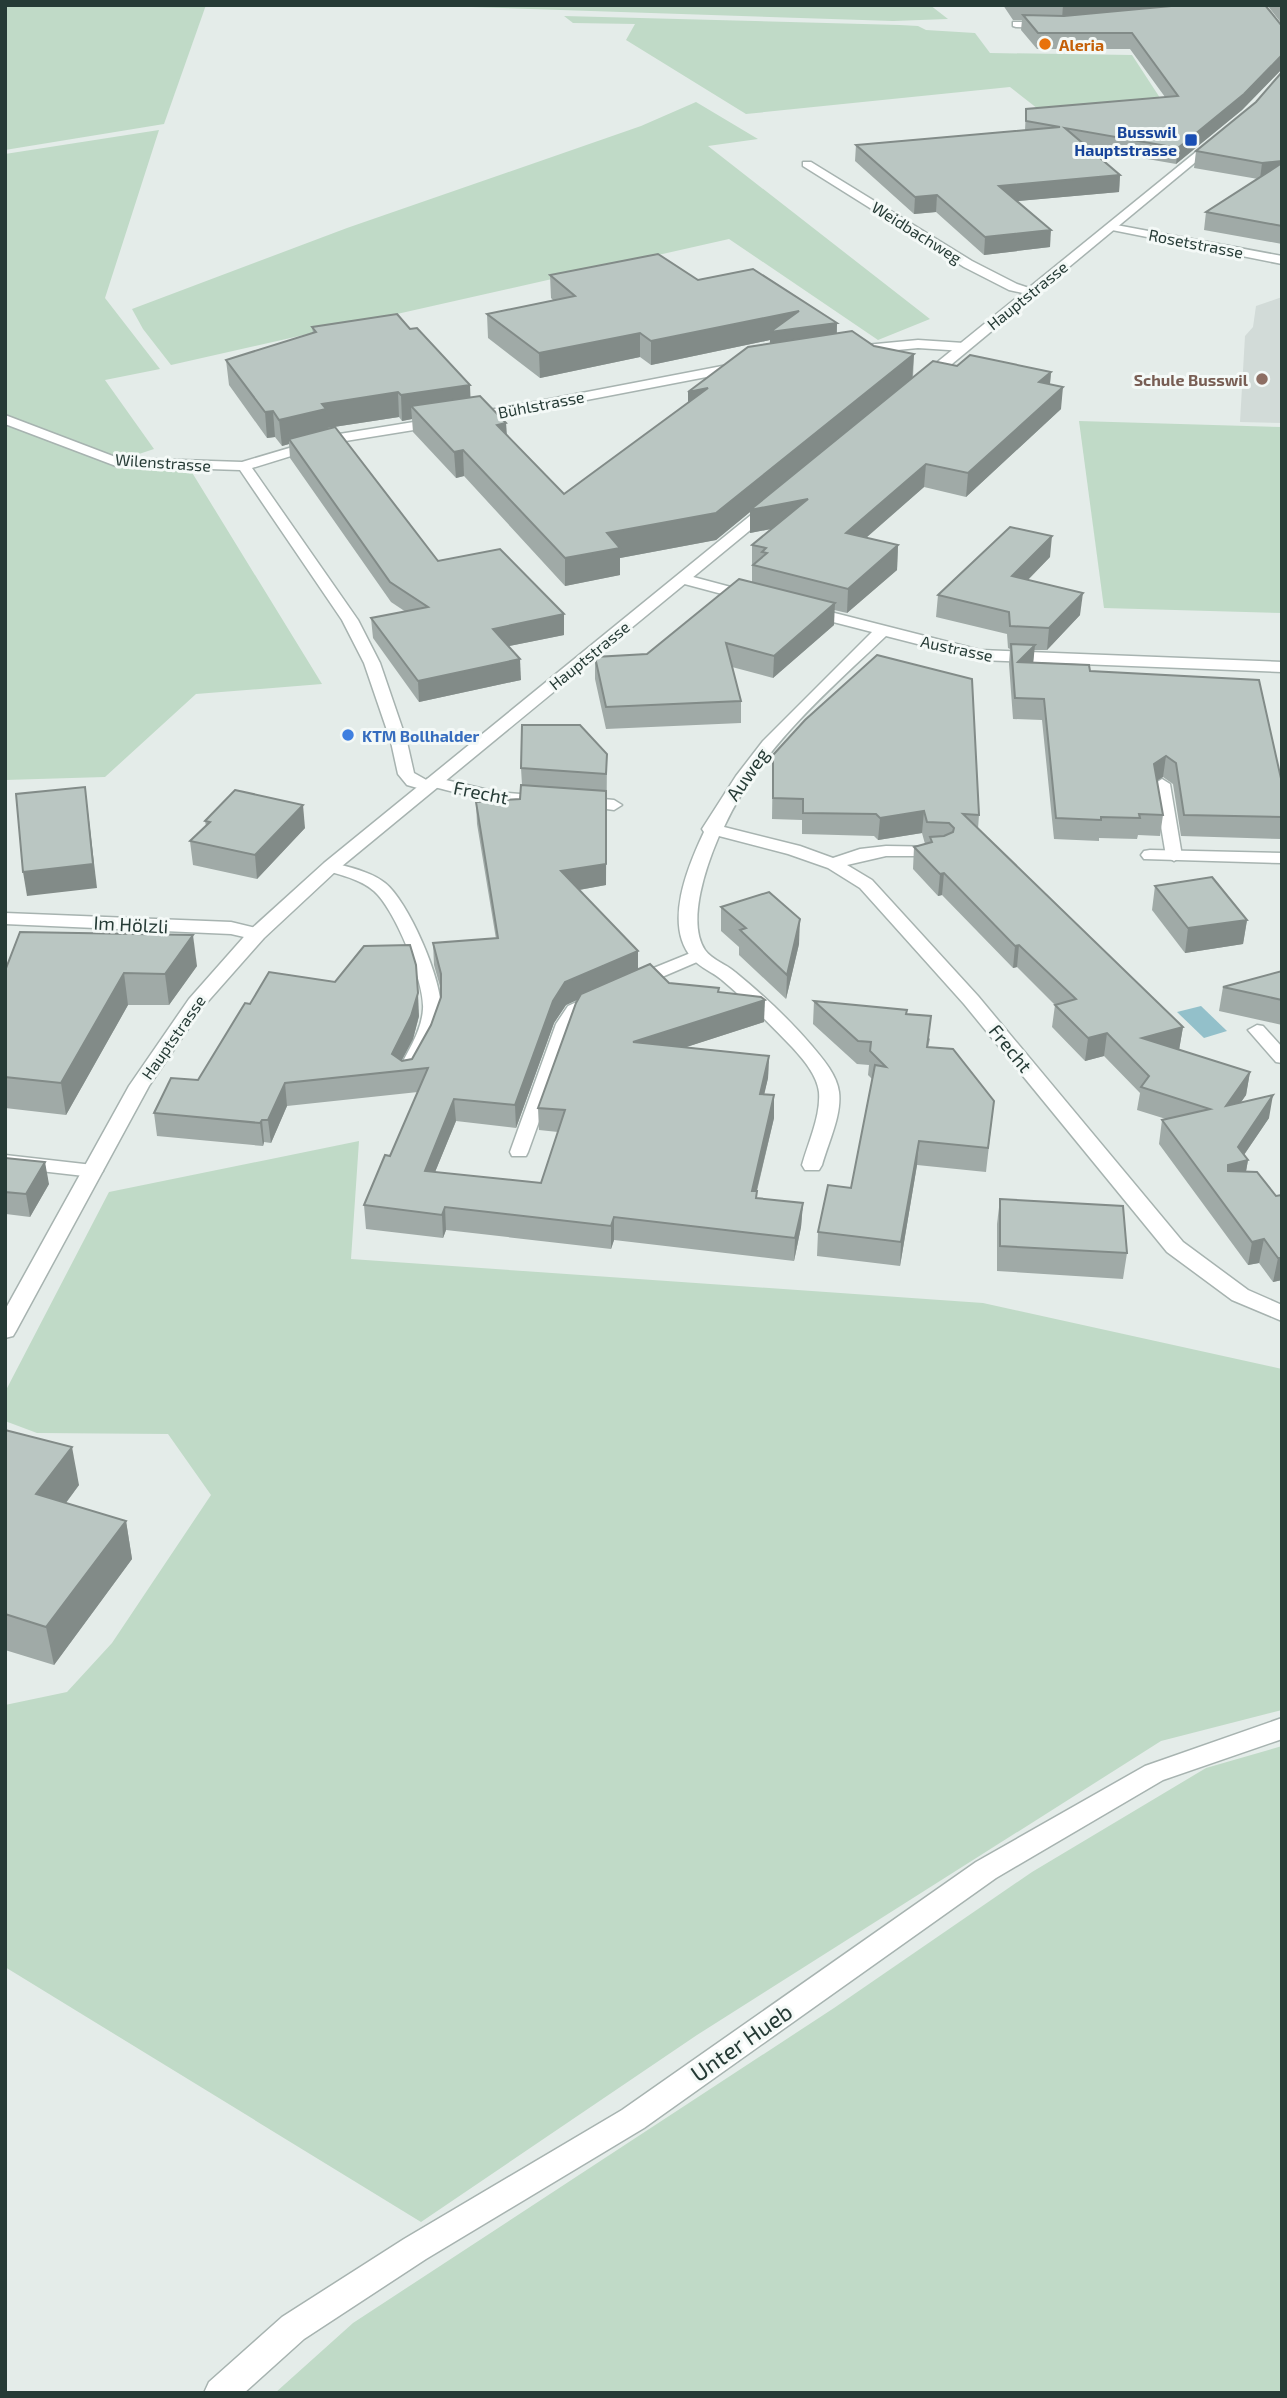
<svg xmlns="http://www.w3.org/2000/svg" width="1287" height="2398" font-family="'Exo 2',sans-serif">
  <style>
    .built { fill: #d2dbd8 }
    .green { fill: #c0dac7 }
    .water { fill: #93c0ca }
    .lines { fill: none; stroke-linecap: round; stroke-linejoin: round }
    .service-casing { stroke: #a7b3b0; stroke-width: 3 }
    .minor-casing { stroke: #a7b3b0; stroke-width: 3 }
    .tertiary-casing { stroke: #a7b3b0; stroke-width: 3 }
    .service { fill: #fff; fill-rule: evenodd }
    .minor { fill: #fff; fill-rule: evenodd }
    .tertiary { fill: #fff; fill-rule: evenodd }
    .wall { fill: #a0aaa7; fill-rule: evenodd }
    .shaded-wall { fill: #828b88 }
    .building { fill: #bac6c2; stroke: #828b88; stroke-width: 2 }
    .food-dot { fill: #e8710a; stroke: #f4f9f7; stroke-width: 2.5 }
    .transit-dot { fill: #1a4fb4; stroke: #f4f9f7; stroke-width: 2.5 }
    .education-dot { fill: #8d6e63; stroke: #f4f9f7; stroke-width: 2.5 }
    .shop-dot { fill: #3f7fe0; stroke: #f4f9f7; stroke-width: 2.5 }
    .labels { text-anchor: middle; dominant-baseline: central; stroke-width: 6; stroke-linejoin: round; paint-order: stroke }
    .far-food-label { font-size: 16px; font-weight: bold; fill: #c56008; stroke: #f4f9f7; text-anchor: start }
    .far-transit-label { font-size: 16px; font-weight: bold; fill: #164399; stroke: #f4f9f7; text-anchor: end }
    .far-street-label { font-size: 16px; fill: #263b36; stroke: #f4f9f7 }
    .far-education-label { font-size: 16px; font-weight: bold; fill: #785e54; stroke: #f4f9f7; text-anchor: end }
    .far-shop-label { font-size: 16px; font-weight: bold; fill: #366cbe; stroke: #f4f9f7; text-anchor: start }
    .street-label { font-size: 19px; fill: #263b36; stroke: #f4f9f7 }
    .near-street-label { font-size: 23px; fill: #263b36; stroke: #f4f9f7 }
  </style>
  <rect width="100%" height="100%" fill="#e4ece9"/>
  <polygon class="built" points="1282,297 1282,423 1240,422 1245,336 1253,327 1256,306"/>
  <g class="green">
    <polygon points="5,5 206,5 164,124 5,150"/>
    <polygon points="409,5 930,5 948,19 893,21"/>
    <polygon points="564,16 900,25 918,26 926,30 975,33 990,53 1132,55 1164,104 1047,116 1010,87 746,114 626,40 635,24 573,23"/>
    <polygon points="696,102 758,139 708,146 930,319 878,340 729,239 171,365 143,329 132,309 347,228 641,126"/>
    <polygon points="159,130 105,298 160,369 105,380 154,449 118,461 188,466 322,684 196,694 105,777 5,780 5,154"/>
    <polygon points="1079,421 1282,427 1282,613 1104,608"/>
    <polygon points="359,1141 351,1259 983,1303 1282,1369 1282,1710 1161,1741 697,2035 421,2222 5,1967 5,1705 67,1692 112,1643 211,1495 168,1434 37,1433 5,1421 5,1392 109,1192"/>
    <polygon points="1282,1746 1282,2393 275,2393 353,2323 834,2008 1032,1872 1206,1768"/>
  </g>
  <polygon class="water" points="1201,1006 1227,1031 1204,1038 1177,1012"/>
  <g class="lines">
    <defs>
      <g id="service">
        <polygon points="1013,22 1049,22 1053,25 1049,28 1016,27 1013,26"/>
        <path d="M433 777 497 792 545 796 553 801C539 815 449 791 427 785L425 782 427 779Z"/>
        <polygon points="1162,779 1170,784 1182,856 1174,861 1166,856 1154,784"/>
        <polygon points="582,797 614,800 622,805 614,810 576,805 574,802"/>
        <path d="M330 862C348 867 370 871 385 883 408 901 442 979 441 1009 440 1030 426 1056 414 1073L408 1074 399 1069C408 1051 422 1030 423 1009 425 982 394 908 374 891 360 879 341 875 324 870L322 867 324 864Z"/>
        <polygon points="698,950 704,951 707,955 704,959 641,986 629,986 626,982 629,978"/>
        <polygon points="594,994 603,999 581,1014 574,1024 528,1152 526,1156 512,1156 510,1152 556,1024 568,1006"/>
        <polygon points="1257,1025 1263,1026 1282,1047 1282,1063 1276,1062 1248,1030"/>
        <polygon points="5,1155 93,1165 103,1171 93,1177 5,1167"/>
      </g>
      <g id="minor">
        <polygon points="803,162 811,162 972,261 1017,284 1038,291 1032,295 1009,290 964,267 803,166"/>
        <polygon points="1111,224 1282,256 1282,264 1107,229 1105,227"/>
        <polygon points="918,340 964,343 970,347 964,351 918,348 855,354 849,350 855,346"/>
        <polygon points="743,362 748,363 748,369 519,413 333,443 252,468 358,620 380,663 407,742 414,773 437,786 428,791 407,785 398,774 391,742 364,663 342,620 240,470 116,466 5,424 5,415 118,458 242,462 333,435 519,405"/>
        <polygon points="682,574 757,594 760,597 752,602 677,582 674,579"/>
        <path d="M807 606 980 650 1282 662V672L980 660 886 636C826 693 759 750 724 827L800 846 833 858 860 849 886 846 947 847 950 851 941 856H886L847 865 872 880 978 996 1183 1242 1248 1290 1282 1305V1321L1232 1300 1167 1252 964 1004 860 888 828 868 788 854 719 836C707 864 686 922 705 950 712 960 726 964 735 972 762 994 789 1019 812 1046 823 1059 837 1075 839 1092 842 1115 828 1143 822 1165L819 1170H805L802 1165C808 1143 821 1116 819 1092 817 1075 803 1059 792 1047 770 1024 747 1001 722 980 713 972 700 968 692 958 663 925 688 866 704 832L702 829 736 776 763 741 872 632 802 614 799 611Z"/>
        <polygon points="1150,850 1282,853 1282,863 1144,859 1141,855 1144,851"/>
        <polygon points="5,913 231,922 264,930 266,934 257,940 231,934 5,924"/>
        <polygon points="1282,1718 1282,1739 1163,1780 996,1878 644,2128 426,2259 304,2339 244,2393 204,2393 209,2382 282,2317 404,2239 622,2110 976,1862 1145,1766"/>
      </g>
      <g id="tertiary">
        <polygon points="1212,139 1221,141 929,383 919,383 919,377"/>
        <polygon points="772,501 777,502 777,508 336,871 264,938 203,1007 149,1086 16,1331 13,1336 5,1338 5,1310 129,1086 189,999 250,930 324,863 767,502"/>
      </g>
    </defs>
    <use href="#service" class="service-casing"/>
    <use href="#minor" class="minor-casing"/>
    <use href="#tertiary" class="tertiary-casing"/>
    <use href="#service" class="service"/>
    <use href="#minor" class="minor"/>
    <use href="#tertiary" class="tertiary"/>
  </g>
  <g class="wall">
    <polygon points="1003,5 1265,5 1282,26 1282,69 1242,110 1176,164 1090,149 1120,175 1119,192 1017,201 1050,247 984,255 936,212 914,214 855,161 856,145 1025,130 1026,109 1165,97 1130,49 1037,49 1021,30 1022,20 1013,20"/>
    <polygon points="1267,5 1282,5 1282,25 1282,24"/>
    <polygon points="1282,72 1282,244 1204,230 1206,212 1258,179 1194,168 1196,151 1256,102"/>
    <polygon points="550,275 698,280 837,323 837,334 874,346 914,354 913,378 957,366 1051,372 1050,384 1061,409 966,497 924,487 866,538 898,545 897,570 847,613 834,610 834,625 773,678 732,667 741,701 741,723 606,729 595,679 595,657 647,654 752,583 752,545 771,529 750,533 750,512 716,540 620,558 620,575 565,586 464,476 456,478 413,432 412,419 402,421 399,417 327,428 438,561 564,635 509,646 521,680 419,702 373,638 371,618 406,612 391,602 290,458 289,444 282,446 275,437 267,438 229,385 226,360 313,333 312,327 410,329 470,385 470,397 506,423 507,435 564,494 770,344 770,340 651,365 640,357 540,378 488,338 487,314 554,301 551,298"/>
    <polygon points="1050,557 1028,580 1080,615 1047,650 1034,650 1033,662 1090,671 1282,783 1282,839 1181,836 1173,784 1163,777 1157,781 1163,815 1160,836 1138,835 1137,839 1099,838 1099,841 1054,839 1042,720 1013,719 1009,664 1010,649 1008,648 1007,634 936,617 938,595"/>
    <path d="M607 754 606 885 579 890 638 951V969L669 983 719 992 764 1022 686 1047 769 1056 768 1078 764 1094 774 1095V1118L757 1191V1198L803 1203 801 1227 794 1261 614 1240 611 1249 446 1230 443 1238 366 1229 364 1205 390 1156 418 1092 287 1106 271 1143 264 1142 263 1146 157 1136 154 1113 198 1080 419 1016 413 1039 402 1060 412 1059 431 1025 441 997V990L434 965 433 943 496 939 477 824 476 802 520 799 522 785 521 768ZM578 999 538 1108 539 1130 558 1132 541 1183 435 1172 456 1121 516 1128 554 1023 566 1005Z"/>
    <polygon points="773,755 979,815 978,829 1183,1027 1179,1050 1250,1072 1246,1095 1241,1102 1269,1118 1244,1155 1248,1160 1246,1171 1276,1196 1282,1195 1282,1280 1273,1282 1259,1263 1248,1265 1159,1144 1162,1120 1166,1119 1137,1110 1140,1093 1104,1056 1085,1061 1052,1027 1055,1005 1017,967 1013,968 942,895 938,896 913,869 914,847 925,844 922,833 878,840 874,836 802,834 802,820 772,819"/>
    <polygon points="205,821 305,828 257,879 193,865 190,841 206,826"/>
    <polygon points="1155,886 1247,920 1243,944 1185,953 1152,910"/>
    <polygon points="721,907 799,944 786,999 739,955 739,947 721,931"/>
    <polygon points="197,966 169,1005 128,1005 66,1115 5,1108 5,971"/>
    <polygon points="1282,971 1282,1025 1219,1011 1223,987"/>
    <polygon points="814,1001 907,1014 930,1039 928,1047 994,1101 986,1172 917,1165 900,1266 817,1256 818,1232 851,1188 872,1079 868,1075 869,1065 857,1064 813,1024"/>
    <polygon points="5,1158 49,1184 30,1217 6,1214 5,1215"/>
    <polygon points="1000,1199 1127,1253 1123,1279 997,1271 997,1224"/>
    <polygon points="5,1430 79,1485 66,1503 126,1521 132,1559 54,1665 5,1650"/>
  </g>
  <g class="shaded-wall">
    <polygon points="1063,5 1240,5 1062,19"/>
    <polygon points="1282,55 1282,69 1242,110 1176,164 1178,148"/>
    <polygon points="1282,161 1282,178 1260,179 1262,163"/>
    <polygon points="1120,175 1119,192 997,203 999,186"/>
    <polygon points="937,195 936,212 914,214 915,197"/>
    <polygon points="1051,230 1050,247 984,255 985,237"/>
    <polygon points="799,311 837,323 836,347 769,356 770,340 651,365 651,341"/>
    <polygon points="640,333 640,357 540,378 539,353"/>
    <polygon points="914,354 912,379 808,499 807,522 750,533 750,512 716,540 620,558 620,575 565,586 565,558"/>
    <polygon points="1051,372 1049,394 1039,382"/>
    <polygon points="470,385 471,410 411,406 412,419 402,421 401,395"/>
    <polygon points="1063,387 1061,409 966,497 968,473"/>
    <polygon points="708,388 688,417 688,392"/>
    <polygon points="398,392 399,417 327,428 328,434 289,439 289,444 282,446 279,420 322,404"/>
    <polygon points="273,411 275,437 267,438 265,412"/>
    <polygon points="506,423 507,449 497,425"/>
    <polygon points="463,450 464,476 456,478 454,452"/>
    <polygon points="926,464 924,487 844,557 846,533"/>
    <polygon points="1052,536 1050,557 1010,598 1012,576"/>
    <polygon points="898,545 897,570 847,613 848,589"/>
    <polygon points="1083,593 1080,615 1047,650 1049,628"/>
    <polygon points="835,603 834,625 773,678 774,656"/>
    <polygon points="564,614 564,635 494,649 493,629"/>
    <polygon points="1035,645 1033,665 1018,662"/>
    <polygon points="520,659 521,680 419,702 418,681"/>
    <polygon points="1166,756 1163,777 1151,784 1154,764"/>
    <polygon points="85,787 97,888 27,896 23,872"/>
    <polygon points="606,791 606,885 562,893 561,871"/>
    <polygon points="303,805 305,828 257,879 255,855"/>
    <polygon points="924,811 922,833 878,840 880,818"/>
    <polygon points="944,873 942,895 938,896 940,874"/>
    <polygon points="800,919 799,944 786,999 787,975"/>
    <polygon points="1247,920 1243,944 1185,953 1188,928"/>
    <polygon points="193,935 197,966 169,1005 165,974"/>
    <polygon points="1019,945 1017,967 1013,968 1015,946"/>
    <polygon points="638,951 638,973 566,1005 554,1023 516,1128 515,1105 553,1001 565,982"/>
    <polygon points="124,973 128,1005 66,1115 61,1083"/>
    <polygon points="418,993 419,1016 413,1039 396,1071 392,1054"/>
    <polygon points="765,1000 764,1022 634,1064 633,1042"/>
    <polygon points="1183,1027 1179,1050 1142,1038"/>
    <polygon points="1107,1033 1104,1056 1085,1061 1088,1038"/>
    <polygon points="769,1056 768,1078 759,1117 760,1094"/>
    <polygon points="1250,1072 1246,1095 1222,1129 1226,1106"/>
    <polygon points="285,1083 287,1106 271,1143 268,1120"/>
    <polygon points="774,1095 774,1118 751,1214 752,1191"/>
    <polygon points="1273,1095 1269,1118 1239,1162 1248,1160 1244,1183 1224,1188 1228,1165 1238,1147"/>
    <polygon points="454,1099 456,1121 426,1194 425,1171"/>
    <polygon points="262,1120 264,1142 263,1146 260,1123"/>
    <polygon points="919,1141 917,1165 900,1266 901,1242"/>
    <polygon points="45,1162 49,1184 30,1217 26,1194"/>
    <polygon points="803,1203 801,1227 794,1261 795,1238"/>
    <polygon points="445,1207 446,1230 443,1238 442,1215"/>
    <polygon points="614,1217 614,1240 611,1249 611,1226"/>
    <polygon points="1264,1239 1259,1263 1248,1265 1252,1242"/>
    <polygon points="1278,1258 1282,1258 1282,1280 1273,1282"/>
    <polygon points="72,1447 79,1485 44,1532 36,1494"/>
    <polygon points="126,1521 132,1559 54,1665 46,1627"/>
  </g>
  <g class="building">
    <polygon points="1182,5 1265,5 1282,26 1282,55 1244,94 1178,148 1065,128 1120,175 999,186 1051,230 985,237 937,195 915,197 856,145 1060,127 1026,121 1026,109 1178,96 1132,33 1038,33 1023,15 1064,16"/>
    <polygon points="1282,72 1282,161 1262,163 1196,151 1256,102"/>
    <polygon points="1282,163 1282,226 1206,212"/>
    <polygon points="658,254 698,280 753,269 837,323 770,332 799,311 651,341 640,333 539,353 487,314 575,296 550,275"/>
    <polygon points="397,314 410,329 417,328 470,385 401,395 398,392 322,404 326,409 279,420 273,411 265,412 226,360 316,332 312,327"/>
    <polygon points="852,331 874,346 914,354 716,513 607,533 620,548 565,558 463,450 454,452 411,406 480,396 506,423 497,425 564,494 708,388 688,392 748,347"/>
    <polygon points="970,355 1051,372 1039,382 1063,387 968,473 926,464 846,533 898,545 848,589 753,565 767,553 762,552 766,548 752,545 808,499 750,510 933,361 957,366"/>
    <polygon points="335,427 438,561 500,549 564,614 493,629 520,659 418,681 371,618 428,607 390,582 289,439"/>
    <polygon points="1010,527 1052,536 1012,576 1083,593 1049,628 1010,626 1009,612 938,595"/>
    <polygon points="739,579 835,603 774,656 726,643 741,701 606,707 595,657 647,654"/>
    <polygon points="1011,644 1035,645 1018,662 1089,665 1090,671 1259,680 1282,783 1282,817 1184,815 1176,763 1166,756 1154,764 1163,815 1139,814 1140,818 1101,817 1101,820 1056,818 1044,699 1015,698"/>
    <polygon points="877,655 972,679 979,815 963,814 1183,1027 1142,1038 1250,1072 1226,1106 1273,1095 1238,1147 1248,1160 1228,1165 1228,1171 1257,1172 1276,1196 1282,1195 1282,1258 1278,1258 1264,1239 1252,1242 1162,1120 1210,1109 1141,1087 1149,1076 1107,1033 1088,1038 1055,1005 1076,999 1019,945 1015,946 944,873 940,874 914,847 932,842 930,837 944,836 953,832 954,828 949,823 927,822 924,811 880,818 876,814 803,813 803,799 773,798 773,755 805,720"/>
    <polygon points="522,725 580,725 607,754 606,774 521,768"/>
    <polygon points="521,785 606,791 606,864 561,871 638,951 565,982 553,1001 515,1105 454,1099 425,1171 541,1183 565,1110 538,1108 576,1003 581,994 650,964 669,983 719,988 718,992 761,997 765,1000 633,1042 769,1056 760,1094 774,1095 752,1191 757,1191 756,1198 803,1203 795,1238 614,1217 611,1226 445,1207 442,1215 364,1205 385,1155 390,1156 428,1068 285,1083 268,1120 262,1120 260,1123 154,1113 171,1078 198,1080 245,1003 250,1004 269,972 335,982 364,946 410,945 416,965 418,993 411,1016 392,1054 402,1061 412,1059 431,1025 441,997 441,974 433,943 498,938 476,802 520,799"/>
    <polygon points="85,787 93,864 23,872 16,794"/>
    <polygon points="235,790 303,805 255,855 190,841 210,822 205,821"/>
    <polygon points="1212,877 1247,920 1188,928 1155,886"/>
    <polygon points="769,892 800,919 787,975 740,930 746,928 721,907"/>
    <polygon points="20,932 193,935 165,974 124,973 61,1083 5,1077 5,971"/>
    <polygon points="1282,971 1282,1000 1223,987"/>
    <polygon points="814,1001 907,1010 906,1014 931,1016 927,1047 953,1049 994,1101 988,1148 919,1141 901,1242 818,1232 828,1185 851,1188 875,1065 886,1067 870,1051 871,1042 858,1041"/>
    <polygon points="5,1158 45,1162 26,1194 5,1192"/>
    <polygon points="1000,1199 1123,1206 1127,1253 1000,1246"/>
    <polygon points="5,1430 72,1447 36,1494 126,1521 46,1627 5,1614"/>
  </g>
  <circle class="food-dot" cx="1045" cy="44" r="7"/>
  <rect class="transit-dot" x="1184" y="133" width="14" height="14" rx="3.5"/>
  <circle class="education-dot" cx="1262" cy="379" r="7"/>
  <circle class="shop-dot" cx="348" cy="735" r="7"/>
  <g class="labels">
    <g class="far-food-label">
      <text x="1059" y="44">Aleria</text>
    </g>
    <g class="far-transit-label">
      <text x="1177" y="131">Busswil<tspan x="1177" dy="18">Hauptstrasse</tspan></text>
    </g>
    <g class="far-street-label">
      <text transform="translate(917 232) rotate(32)">Weidbachweg</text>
      <text transform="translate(1196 243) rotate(11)">Rosetstrasse</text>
      <text transform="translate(1027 295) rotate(-39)">Hauptstrasse</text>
      <text transform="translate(541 404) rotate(-11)">Bühlstrasse</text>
      <text transform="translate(163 462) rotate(4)">Wilenstrasse</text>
      <text transform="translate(957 648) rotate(12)">Austrasse</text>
      <text transform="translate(589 655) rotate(-39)">Hauptstrasse</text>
      <text transform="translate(173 1037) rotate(-55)">Hauptstrasse</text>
    </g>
    <g class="far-education-label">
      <text x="1248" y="379">Schule Busswil</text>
    </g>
    <g class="far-shop-label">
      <text x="362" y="735">KTM Bollhalder</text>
    </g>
    <g class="street-label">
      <text transform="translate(747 774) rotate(-55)">Auweg</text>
      <text transform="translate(481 792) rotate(11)">Frecht</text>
      <text transform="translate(131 924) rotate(3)">Im Hölzli</text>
      <text transform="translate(1011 1048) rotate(51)">Frecht</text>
    </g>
    <g class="near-street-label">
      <text transform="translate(741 2042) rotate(-35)">Unter Hueb</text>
    </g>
  </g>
  <rect width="1287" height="2398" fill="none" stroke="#263b36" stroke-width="14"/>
</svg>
